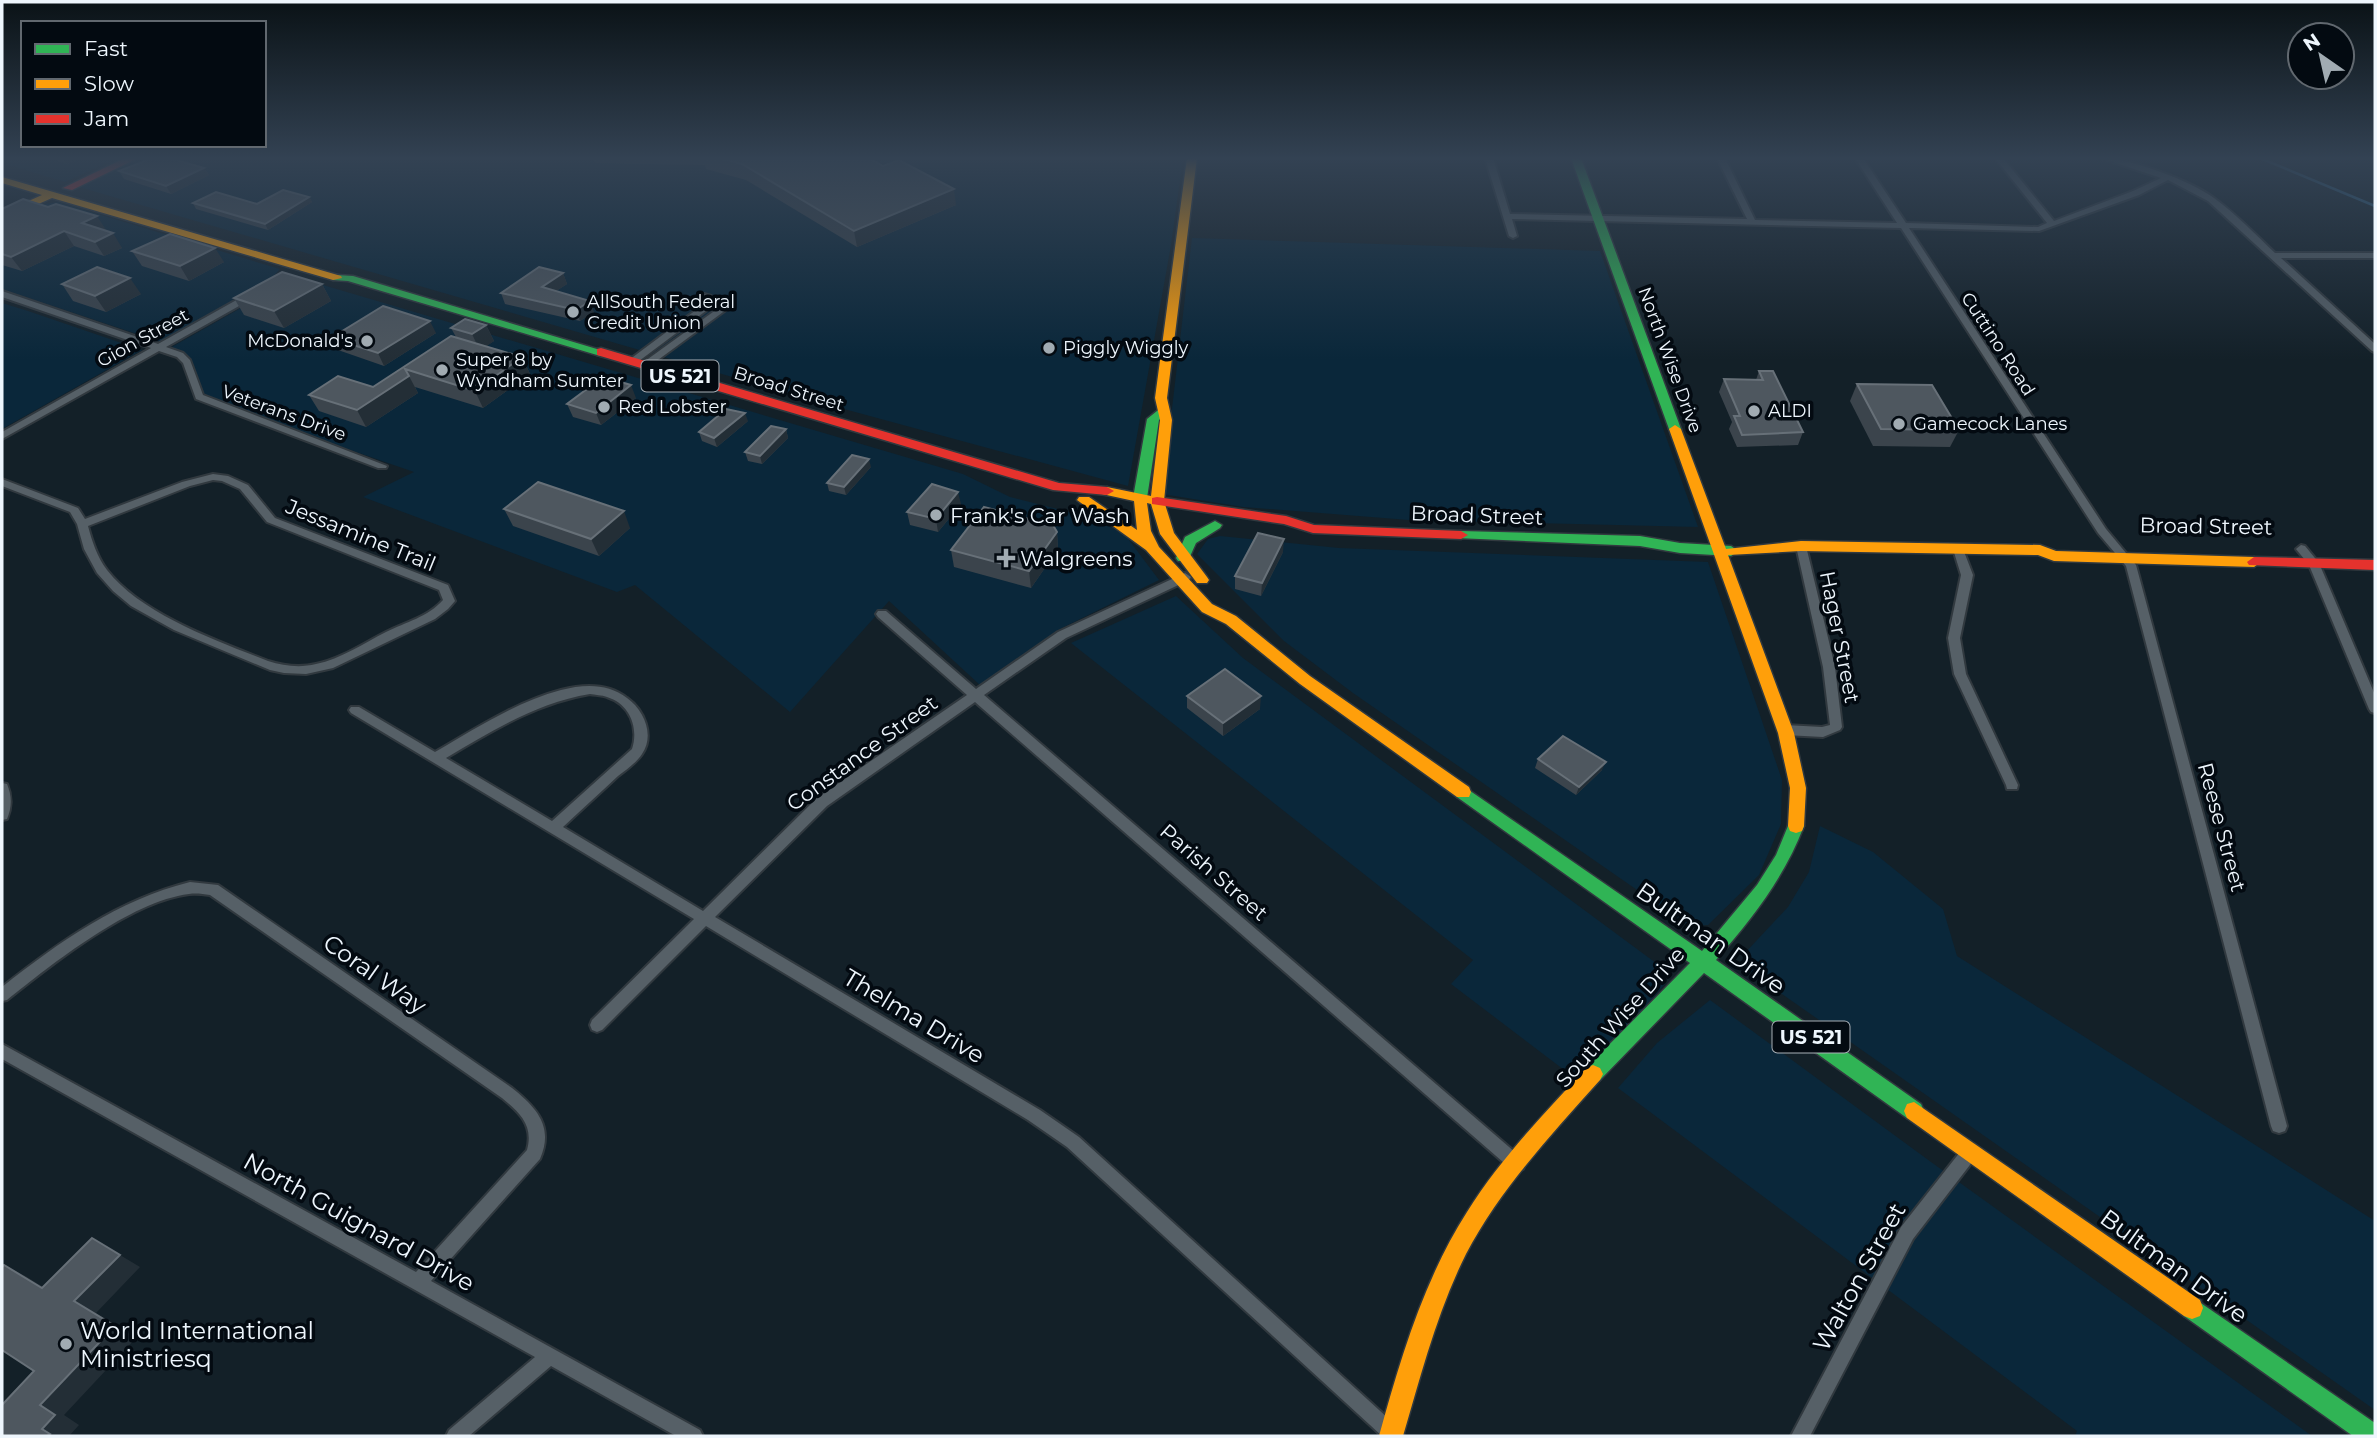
<svg xmlns="http://www.w3.org/2000/svg" width="2377" height="1438" font-family="Montserrat,sans-serif">
  <style>
    .built { fill: #0a273a }
    .lines { fill: none; stroke-linecap: round; stroke-linejoin: round }
    .stream { stroke: #346b92; stroke-width: 2.5 }
    .street-casing { stroke: #31393f; stroke-width: 4 }
    .fast-casing { stroke: #31393f; stroke-width: 3 }
    .slow-casing { stroke: #31393f; stroke-width: 3 }
    .jam-casing { stroke: #31393f; stroke-width: 3 }
    .street { fill: #566067; fill-rule: evenodd }
    .fast { fill: #30b455; fill-rule: evenodd }
    .slow { fill: #ff9f0a; fill-rule: evenodd }
    .jam { fill: #e5322d; fill-rule: evenodd }
    .wall { fill: #3b444c }
    .shaded-wall { fill: #232e36 }
    .building { fill: #4e575f; stroke: #677078; stroke-width: 2 }
    .poi-dot { fill: #a1abb2; stroke: #030a11; stroke-width: 2.5 }
    .labels { text-anchor: middle; dominant-baseline: central; stroke-width: 7; stroke-linejoin: round; paint-order: stroke }
    .far-poi-label { font-size: 18px; fill: #eef6fd; stroke: #030a11; text-anchor: start }
    .far-street-label { font-size: 18px; fill: #eef6fd; stroke: #030a11 }
    .shield { fill: #030a11; stroke: #a8afb6; stroke-width: 2 }
    .shield-label { font-size: 19px; font-weight: bold; fill: #eef6fd }
    .poi-label { font-size: 21px; fill: #eef6fd; stroke: #030a11; text-anchor: start }
    .street-label { font-size: 21px; fill: #eef6fd; stroke: #030a11 }
    .near-street-label { font-size: 24px; fill: #eef6fd; stroke: #030a11 }
    .near-poi-label { font-size: 24px; fill: #eef6fd; stroke: #030a11; text-anchor: start }
  </style>
  <rect width="100%" height="100%" fill="#132028"/>
  <g class="built">
    <polygon points="2,158 118,158 65,182 2,163"/>
    <polygon points="142,158 1183,158 1171,245 1128,486 822,403 79,187"/>
    <polygon points="58,202 280,269 272,278 161,342 2,289 2,223 44,204"/>
    <polygon points="1192,238 1600,251 1698,527 1409,520 1243,507 1162,494"/>
    <polygon points="296,277 963,474 1010,497 1097,519 1126,536 1159,580 1058,630 980,685 889,601 790,712 635,585 617,592 363,497 414,472 208,401 201,391 191,362 184,354 170,348"/>
    <polygon points="2,303 28,311 142,350 2,429"/>
    <polygon points="1220,536 1339,548 1708,562 1782,780 1781,824 1759,875 1708,925 1689,926 1353,693 1284,641 1197,554 1208,539"/>
    <polygon points="1176,596 1243,658 1664,969 1665,984 1580,1082 1451,984 1473,960 1071,643"/>
    <polygon points="1820,826 1873,852 1943,909 1957,956 2375,1221 2375,1410 1745,968 1744,954 1788,907 1809,872"/>
    <polygon points="1710,1000 1931,1162 2312,1436 2075,1436 2077,1431 1618,1088 1657,1043"/>
  </g>
  <g class="lines">
    <polyline class="stream" points="2260,158 2375,206"/>
    <defs>
      <g id="street">
        <path d="M1485 158H1493L1510 214 1747 219 1717 158H1725L1755 220 1897 223 1855 158H1863L1906 223 2038 227 2047 223 1995 158H2003L2054 221 2133 191 2161 178 2101 158C2130 158 2191 181 2214 198 2236 214 2256 235 2275 253H2375V258H2281L2375 344V352L2372 351 2208 201 2168 180 2139 195 2039 231 1909 228 2106 529 2136 565 2287 1126 2285 1131 2279 1133 2273 1131 2271 1126 2126 566 2098 533 1901 228 1512 219 1517 236 1513 238 1509 236Z"/>
        <polygon points="2,291 158,344 249,293 255,293 255,297 166,347 183,353 190,360 203,395 387,466 386,468 378,468 196,399 183,363 177,357 159,351 2,439 2,432 151,348 2,297"/>
        <polygon points="704,294 711,296 711,307 635,364 629,364 629,360 704,304"/>
        <polygon points="731,299 734,300 734,304 647,368 641,368 641,364"/>
        <path d="M213 474 228 476 248 485 275 518 448 585 455 601 448 609 435 619 333 668 306 674 284 673 270 670 174 630 131 606 113 591 97 573 84 549 77 524 70 512 2 486V479L78 508 85 519 182 482ZM213 480 222 481 240 489 267 522 439 590 443 600C428 617 406 622 386 632 364 643 341 659 316 664 300 668 284 666 268 661 217 641 141 614 107 570 97 557 92 541 88 526L190 486Z"/>
        <polygon points="1801,542 1806,546 1835,667 1842,727 1840,730 1823,737 1785,735 1781,733 1779,730 1781,727 1785,725 1822,727 1830,725 1823,667 1796,546"/>
        <polygon points="1958,545 1963,549 1973,575 1960,638 1966,674 2018,785 2017,789 2007,789 2006,785 1954,674 1948,638 1961,575 1953,549"/>
        <polygon points="2301,545 2305,546 2319,563 2375,695 2375,713 2371,712 2369,709 2309,565 2296,549"/>
        <path d="M1185 573 1191 577 1189 580 1066 638 984 695 1523 1159 1525 1164 1523 1169 1517 1172 1511 1169 975 702 827 806 715 917 1040 1110 1079 1137 1401 1430 1404 1436H1382L1067 1147 1028 1120 706 926 602 1030 597 1032 592 1030 590 1025 592 1020 694 919 351 713 349 710 351 707H359L435 752C475 729 516 702 561 690 584 684 608 683 627 698 644 710 655 735 642 754 636 763 626 770 618 776 600 793 581 810 563 827L703 911 817 798 967 695 878 617 876 614 878 611H886L976 689 1058 632ZM590 694C595 695 602 695 607 697 630 704 639 728 632 749L552 821 446 758C492 731 536 703 590 694Z"/>
        <path d="M2 783 7 784C12 796 12 807 7 819L2 820Z"/>
        <path d="M190 882 218 885 512 1088C537 1108 554 1127 540 1159L431 1281 700 1430 703 1436H676L551 1366 469 1436H446L449 1430 535 1357 2 1059V1044L416 1272 527 1150C534 1125 519 1112 502 1098L210 895C203 894 196 893 189 894 131 901 52 964 7 1000L2 1001V987C59 942 118 900 190 882Z"/>
        <polygon points="1970,1144 1976,1147 1978,1152 1976,1157 1913,1239 1810,1436 1791,1436 1901,1227 1964,1147"/>
      </g>
      <g id="fast">
        <polygon points="1571,158 1581,158 1681,429 1679,432 1671,432 1669,429"/>
        <polygon points="337,275 353,276 607,352 601,356 597,355 348,281 333,280 333,276"/>
        <polygon points="1162,407 1168,411 1159,420 1147,498 1140,502 1133,498 1147,419"/>
        <polygon points="1215,521 1222,525 1220,528 1196,543 1188,561 1178,561 1176,558 1185,537"/>
        <polygon points="1461,531 1640,536 1680,543 1731,546 1738,551 1731,556 1680,553 1640,546 1456,538 1454,535 1456,532"/>
        <path d="M1463 786 1702 951 1757 885 1776 855 1790 821 1796 819 1802 821 1804 826C1784 878 1752 919 1716 960L1921 1104 1924 1111 1921 1118 1914 1120 1907 1118 1704 973 1600 1080 1593 1083 1586 1080 1583 1074 1586 1068 1690 963 1457 797 1455 792 1457 787Z"/>
        <polygon points="2192,1297 2375,1423 2375,1436 2353,1436 2184,1316 2181,1308 2184,1300"/>
      </g>
      <g id="slow">
        <polygon points="1187,158 1197,158 1167,398 1172,420 1164,501 1174,533 1207,577 1209,580 1207,583 1197,583 1160,534 1151,504 1147,503 1151,531 1159,547 1212,604 1236,616 1310,676 1469,787 1471,792 1469,797 1457,797 1300,684 1226,624 1202,612 1146,550 1077,500 1079,497 1089,497 1137,530 1134,501 1102,494 1100,491 1107,487 1151,496 1160,420 1155,398"/>
        <polygon points="2,177 341,276 342,278 333,280 52,198 2,220 2,213 42,195 2,183"/>
        <polygon points="1675,425 1681,429 1726,549 1801,541 2040,545 2056,551 2254,557 2261,562 2254,567 2054,561 2038,555 1801,551 1728,555 1794,733 1806,788 1804,826 1802,831 1796,833 1790,831 1788,826 1790,788 1778,733 1669,429"/>
        <path d="M1593 1065 1600 1068 1603 1074 1600 1080C1551 1135 1500 1189 1466 1254 1437 1312 1421 1375 1403 1436H1379C1400 1360 1424 1279 1467 1212 1500 1159 1544 1114 1586 1068Z"/>
        <polygon points="1914,1102 2200,1300 2203,1308 2200,1316 2192,1319 2184,1316 1907,1118 1904,1111 1907,1104"/>
      </g>
      <g id="jam">
        <polygon points="125,158 138,158 72,190 63,188"/>
        <polygon points="601,348 1059,483 1107,487 1114,491 1107,495 1053,490 597,355 597,349"/>
        <polygon points="1157,497 1286,516 1314,525 1461,531 1468,535 1461,539 1313,533 1284,524 1152,504 1152,498"/>
        <polygon points="2254,557 2375,560 2375,570 2249,565 2247,562"/>
      </g>
    </defs>
    <use href="#street" class="street-casing"/>
    <use href="#fast" class="fast-casing"/>
    <use href="#slow" class="slow-casing"/>
    <use href="#jam" class="jam-casing"/>
    <use href="#street" class="street"/>
    <use href="#fast" class="fast"/>
    <use href="#slow" class="slow"/>
    <use href="#jam" class="jam"/>
  </g>
  <g class="wall">
    <polygon points="48,158 80,158 67,164"/>
    <polygon points="592,158 869,158 956,205 857,247 746,180 706,169 705,165 596,163"/>
    <polygon points="204,168 209,175 171,194 124,179 119,171"/>
    <polygon points="309,197 312,202 268,230 196,209 193,203 257,204"/>
    <polygon points="2,209 106,230 105,231 122,248 104,256 74,246 22,271 2,265"/>
    <polygon points="132,251 224,262 189,281 142,266"/>
    <polygon points="563,273 567,284 556,291 594,312 580,321 505,304 501,293"/>
    <polygon points="62,284 141,294 106,312 73,301"/>
    <polygon points="322,284 331,301 284,328 244,315 234,298"/>
    <polygon points="486,325 494,341 486,346 522,357 530,374 483,408 415,387 418,393 366,427 319,411 309,395 373,387 456,337 451,328"/>
    <polygon points="436,333 384,366 338,350 331,338"/>
    <polygon points="1759,371 1803,432 1798,445 1737,447 1729,429 1732,422 1719,392 1724,379 1756,380"/>
    <polygon points="1857,384 1959,430 1950,447 1873,446 1850,401"/>
    <polygon points="636,398 601,425 573,417 567,404"/>
    <polygon points="748,421 717,447 702,441 699,432"/>
    <polygon points="786,429 788,438 762,464 748,461 745,452"/>
    <polygon points="871,467 846,495 829,491 827,483"/>
    <polygon points="961,504 938,532 910,525 907,512"/>
    <polygon points="504,509 630,528 599,556 513,526"/>
    <polygon points="1057,532 1058,549 1031,588 954,567 951,550"/>
    <polygon points="1283,552 1261,596 1235,589 1235,576"/>
    <polygon points="1187,696 1260,709 1223,736 1187,708"/>
    <polygon points="1538,759 1602,770 1576,795 1535,768"/>
  </g>
  <g class="shaded-wall">
    <polygon points="63,158 80,158 67,164"/>
    <polygon points="204,168 209,175 171,194 166,186"/>
    <polygon points="954,189 956,205 857,247 854,231"/>
    <polygon points="309,197 312,202 268,230 265,224"/>
    <polygon points="97,216 106,230 92,237 82,223"/>
    <polygon points="64,231 74,246 22,271 11,257"/>
    <polygon points="113,233 122,248 104,256 95,242"/>
    <polygon points="215,248 224,262 189,281 180,266"/>
    <polygon points="563,273 567,284 546,298 542,287"/>
    <polygon points="130,278 141,294 106,312 95,296"/>
    <polygon points="322,284 331,301 284,328 274,311"/>
    <polygon points="590,301 594,312 580,321 576,310"/>
    <polygon points="430,321 436,333 384,366 378,353"/>
    <polygon points="486,325 494,341 480,351 472,334"/>
    <polygon points="522,357 530,374 483,408 475,391"/>
    <polygon points="409,376 418,393 366,427 357,410"/>
    <polygon points="631,385 636,398 601,425 596,413"/>
    <polygon points="745,413 748,421 717,447 714,438"/>
    <polygon points="786,429 788,438 762,464 760,456"/>
    <polygon points="869,459 871,467 846,495 844,487"/>
    <polygon points="958,492 961,504 938,532 936,519"/>
    <polygon points="624,511 630,528 599,556 591,539"/>
    <polygon points="1057,532 1058,549 1031,588 1029,571"/>
    <polygon points="1284,539 1283,552 1261,596 1262,583"/>
    <polygon points="1261,696 1260,709 1223,736 1223,723"/>
    <polygon points="1606,762 1602,770 1576,795 1579,787"/>
    <polygon points="120,1255 140,1267 96,1313 136,1338 64,1415 79,1425 69,1436 47,1436 42,1429 40,1405 74,1301"/>
    <polygon points="4,1265 27,1277 64,1300 42,1288"/>
  </g>
  <g class="building">
    <polygon points="153,158 169,158 204,168 166,186 119,171"/>
    <polygon points="720,158 869,158 883,166 899,160 954,189 854,231 742,164"/>
    <polygon points="283,190 309,197 265,224 193,203 216,192 257,204"/>
    <polygon points="23,199 48,207 56,204 97,216 82,223 113,233 95,242 64,231 11,257 2,254 2,209"/>
    <polygon points="170,234 215,248 180,266 132,251"/>
    <polygon points="97,267 130,278 95,296 62,284"/>
    <polygon points="539,267 563,273 542,287 590,301 576,310 501,293"/>
    <polygon points="282,272 322,284 274,311 234,298"/>
    <polygon points="383,306 430,321 378,353 331,338"/>
    <polygon points="465,319 486,325 472,334 451,328"/>
    <polygon points="451,336 522,357 475,391 405,369 409,376 357,410 309,395 338,376 373,387"/>
    <polygon points="1759,371 1773,371 1803,432 1742,435 1734,416 1740,416 1724,379 1763,380"/>
    <polygon points="603,377 631,385 596,413 567,404"/>
    <polygon points="1857,384 1932,385 1959,430 1881,429"/>
    <polygon points="726,409 745,413 714,438 699,432"/>
    <polygon points="771,426 786,429 760,456 745,452"/>
    <polygon points="852,455 869,459 844,487 827,483"/>
    <polygon points="538,482 624,511 591,539 504,509"/>
    <polygon points="932,484 958,492 936,519 907,512"/>
    <polygon points="984,507 1053,525 1057,532 1029,571 951,550"/>
    <polygon points="1258,533 1284,539 1262,583 1235,576"/>
    <polygon points="1225,669 1261,696 1223,723 1187,696"/>
    <polygon points="1563,736 1606,762 1579,787 1538,759"/>
    <polygon points="92,1238 120,1255 74,1301 115,1326 40,1405 55,1415 42,1429 50,1434 47,1436 2,1436 2,1405 34,1371 2,1350 2,1267 4,1265 42,1288"/>
  </g>
  <linearGradient id="sky" x2="0" y2="1"><stop stop-color="#0a1216"/><stop offset="0.44" stop-color="#334253"/><stop offset="1" stop-color="#334253" stop-opacity="0"/></linearGradient>
  <rect width="2377" height="360" fill="url(#sky)"/>
  <g class="poi-dot">
    <circle cx="573" cy="312" r="7"/>
    <circle cx="367" cy="341" r="7"/>
    <circle cx="1049" cy="348" r="7"/>
    <circle cx="442" cy="370" r="7"/>
    <circle cx="604" cy="407" r="7"/>
    <circle cx="1754" cy="411" r="7"/>
    <circle cx="1899" cy="424" r="7"/>
    <circle cx="936" cy="515" r="7"/>
    <path d="M1002.5 547.5h7v7h7v7h-7v7h-7v-7h-7v-7h7z"/>
    <circle cx="66" cy="1344" r="7"/>
  </g>
  <g class="labels">
    <g class="far-poi-label">
      <text x="587" y="302">AllSouth Federal<tspan x="587" dy="21">Credit Union</tspan></text>
      <text x="353" y="341" text-anchor="end">McDonald's</text>
      <text x="1063" y="348">Piggly Wiggly</text>
      <text x="456" y="360">Super 8 by<tspan x="456" dy="21">Wyndham Sumter</tspan></text>
      <text x="618" y="407">Red Lobster</text>
      <text x="1768" y="411">ALDI</text>
      <text x="1913" y="424">Gamecock Lanes</text>
    </g>
    <g class="far-street-label">
      <text transform="translate(143 338) rotate(-29)">Gion Street</text>
      <text transform="translate(1998 344) rotate(57)">Cuttino Road</text>
      <text transform="translate(1670 360) rotate(70)">North Wise Drive</text>
      <text transform="translate(789 389) rotate(17)">Broad Street</text>
      <text transform="translate(284 413) rotate(20)">Veterans Drive</text>
    </g>
    <g class="shield">
      <rect x="641.5" y="360.5" width="77" height="31" rx="5"/>
      <rect x="1772.5" y="1021.5" width="77" height="31" rx="5"/>
    </g>
    <g class="shield-label">
      <text x="680" y="376">US 521</text>
      <text x="1811" y="1037">US 521</text>
    </g>
    <g class="poi-label">
      <text x="950" y="515">Frank's Car Wash</text>
      <text x="1020" y="558">Walgreens</text>
    </g>
    <g class="street-label">
      <text transform="translate(1477 515) rotate(2)">Broad Street</text>
      <text transform="translate(2206 526) rotate(1)">Broad Street</text>
      <text transform="translate(361 535) rotate(22)">Jessamine Trail</text>
      <text transform="translate(1840 637) rotate(79)">Hager Street</text>
      <text transform="translate(862 753) rotate(-36)">Constance Street</text>
      <text transform="translate(2222 827) rotate(75)">Reese Street</text>
      <text transform="translate(1214 872) rotate(41)">Parish Street</text>
      <text transform="translate(1620 1017) rotate(-48)">South Wise Drive</text>
    </g>
    <g class="near-street-label">
      <text transform="translate(1711 938) rotate(35)">Bultman Drive</text>
      <text transform="translate(375 974) rotate(35)">Coral Way</text>
      <text transform="translate(914 1016) rotate(31)">Thelma Drive</text>
      <text transform="translate(359 1222) rotate(29)">North Guignard Drive</text>
      <text transform="translate(2174 1266) rotate(36)">Bultman Drive</text>
      <text transform="translate(1859 1277) rotate(-61)">Walton Street</text>
    </g>
    <g class="near-poi-label">
      <text x="80" y="1330">World International<tspan x="80" dy="28">Ministriesq</tspan></text>
    </g>
  </g>
  <rect width="2377" height="1438" fill="none" stroke="#eef6fd" stroke-width="7"/>
  <rect x="21" y="21" width="245" height="126" fill="#030a11" stroke="#61686f" stroke-width="2"/>
  <rect x="35" y="44" width="35" height="10" fill="#30b455" stroke="#61686f" stroke-width="2"/>
  <text x="84" y="56" font-size="21" fill="#eef6fd">Fast</text>
  <rect x="35" y="79" width="35" height="10" fill="#ff9f0a" stroke="#61686f" stroke-width="2"/>
  <text x="84" y="91" font-size="21" fill="#eef6fd">Slow</text>
  <rect x="35" y="114" width="35" height="10" fill="#e5322d" stroke="#61686f" stroke-width="2"/>
  <text x="84" y="126" font-size="21" fill="#eef6fd">Jam</text>
  <g transform="translate(2321 56) rotate(326)"><circle r="33" fill="#030a11" stroke="#61686f" stroke-width="2"/>
  <path d="M0-5L12 26L0 18L-12 26Z" fill="#a1abb2"/>
  <text y="-10" font-size="19" font-weight="bold" text-anchor="middle" fill="#eef6fd">N</text>
  </g>
</svg>
